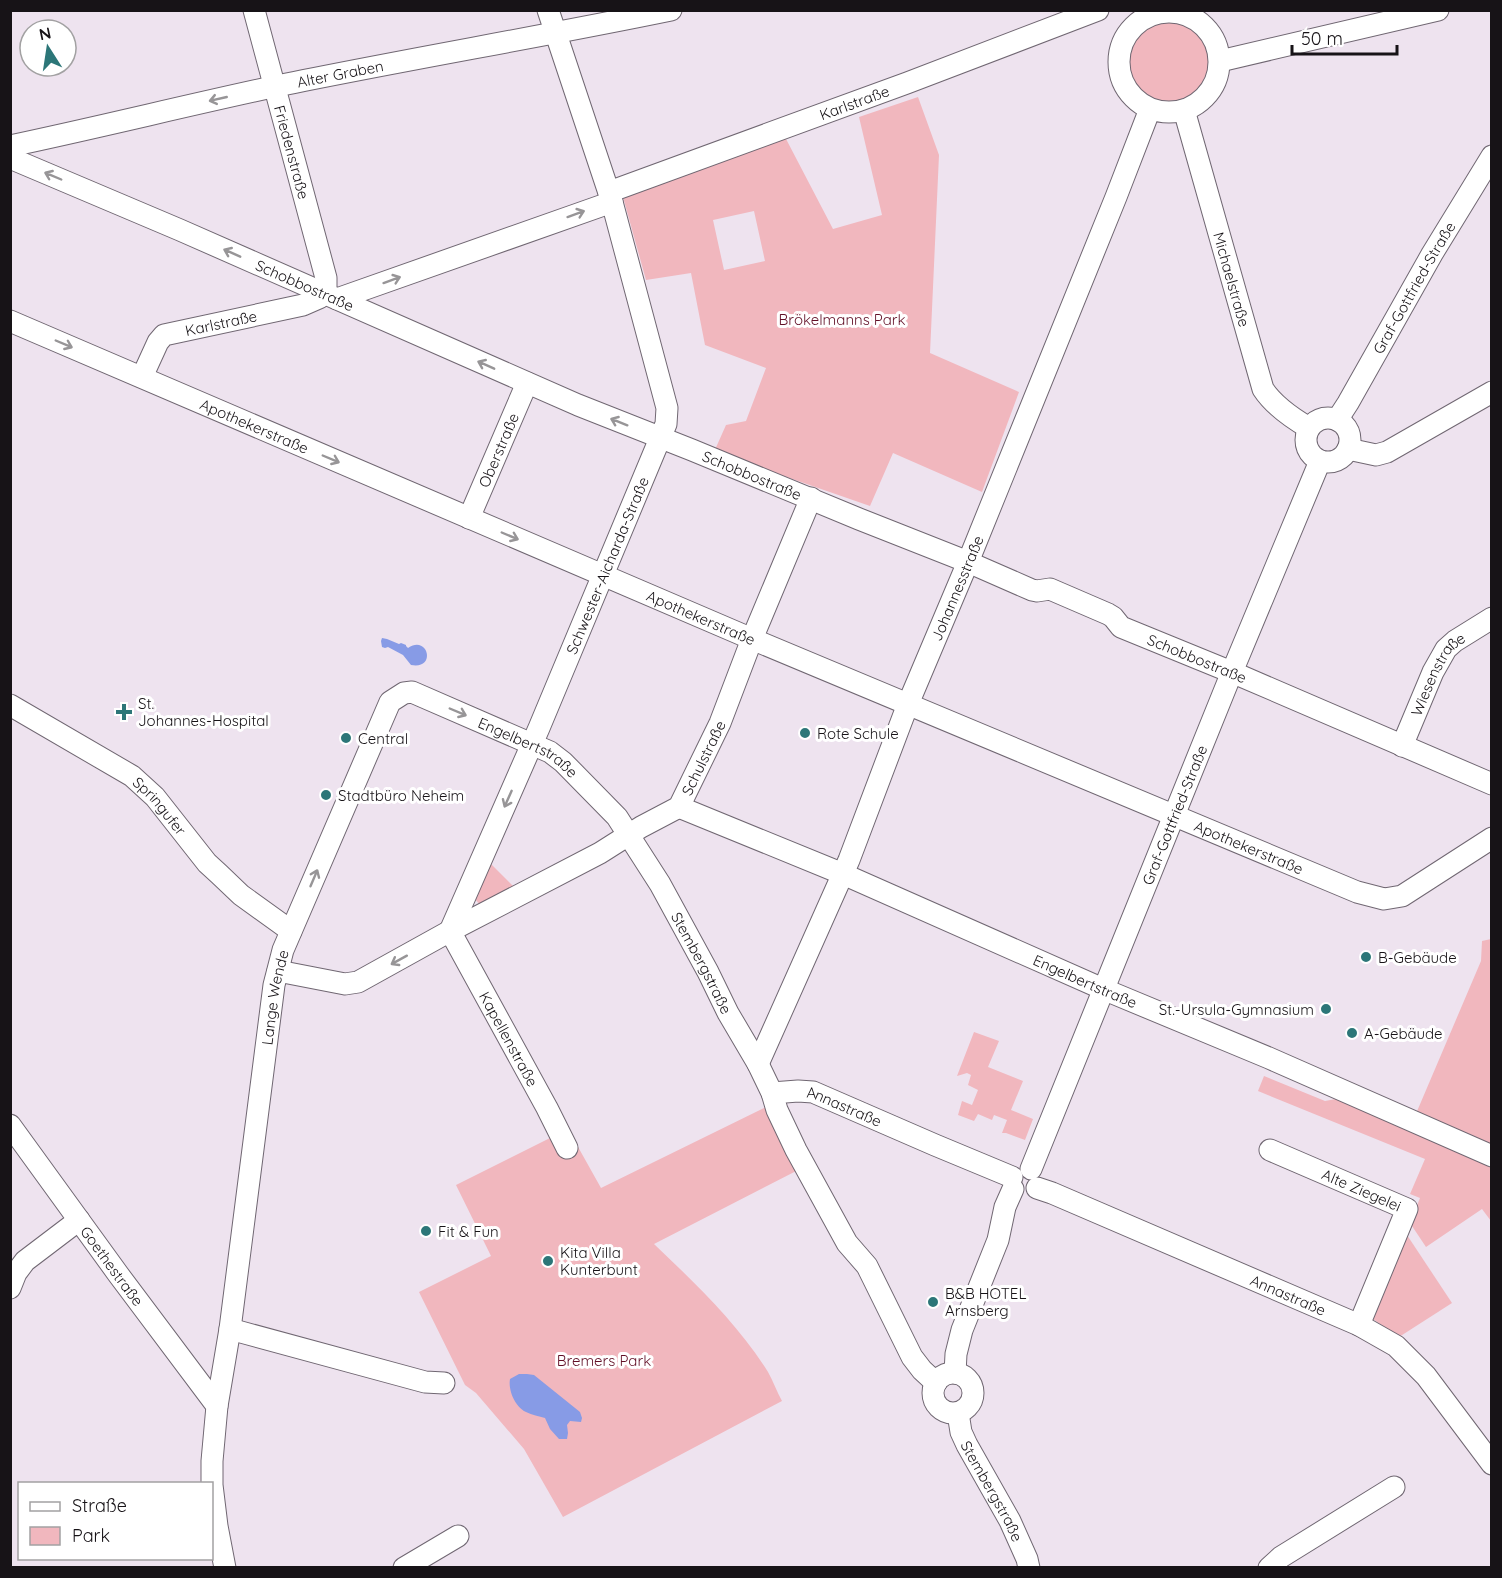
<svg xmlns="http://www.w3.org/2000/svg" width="1502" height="1578" font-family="Quicksand,sans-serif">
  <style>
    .green { fill: #f1b7be; fill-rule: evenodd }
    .water { fill: #879be6 }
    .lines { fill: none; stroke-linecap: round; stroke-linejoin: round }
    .minor-casing { stroke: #706772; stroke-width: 23 }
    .minor { stroke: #fff; stroke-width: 21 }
    .oneway { stroke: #979597 }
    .poi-dot { fill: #2c7678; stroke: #fff; stroke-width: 2 }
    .labels { text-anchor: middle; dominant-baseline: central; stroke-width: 6; stroke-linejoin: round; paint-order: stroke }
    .street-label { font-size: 15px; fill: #171317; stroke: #fff }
    .park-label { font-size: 15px; fill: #621027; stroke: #fff }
    .poi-label { font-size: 15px; fill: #171317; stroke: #fff; text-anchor: start }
  </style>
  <rect width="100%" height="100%" fill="#eee3ef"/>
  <g class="green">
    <circle cx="1169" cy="60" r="41"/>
    <path d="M918 97 939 155 930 353 1019 392 982 492 893 453 870 506 714 452 726 425 746 421 766 368 705 345 691 273 646 280 623 197 785 137 833 229 882 215 859 117ZM754 211 765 261 724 270 713 220Z"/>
    <polygon points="488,861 517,890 484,909 473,897"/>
    <polygon points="1491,939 1491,1150 1415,1116 1481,961 1482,941"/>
    <polygon points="974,1032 999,1041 988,1067 1023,1081 1011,1110 1033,1119 1025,1140 1006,1133 1002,1133 1007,1120 994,1115 992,1120 978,1114 974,1121 958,1115 962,1101 972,1105 978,1090 968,1085 971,1075 967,1073 957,1076"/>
    <polygon points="1264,1076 1325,1101 1336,1099 1491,1160 1491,1221 1482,1209 1426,1247 1410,1223 1420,1198 1410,1194 1425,1159 1258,1091"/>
    <path d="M770 1105 804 1167 654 1244C695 1283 738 1324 768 1372 773 1381 777 1392 782 1401L563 1517 524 1449 476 1393 465 1385 419 1292 491 1256 456 1185 568 1129 601 1188Z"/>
    <polygon points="1405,1232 1452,1303 1399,1337 1370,1317"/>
  </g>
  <g class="water">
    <path d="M382 638 387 639 399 644 401 643 406 645V646L408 648C428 634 437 670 411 665L403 655 388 647 385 648 382 647 381 641Z"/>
    <path d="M519 1374H527L534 1375 580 1412 582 1418 581 1422 570 1421 567 1425 568 1433 567 1439H559L550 1429 545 1418C539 1416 532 1415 526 1412 515 1407 508 1390 510 1379Z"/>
  </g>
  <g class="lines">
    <defs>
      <g id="minor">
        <path id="s1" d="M254 10 326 278V288L324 293"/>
        <circle cx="1169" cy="62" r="50"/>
        <polyline points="1220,61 1438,10"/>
        <path id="s2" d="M1184 110 1263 389C1274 406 1292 418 1309 428"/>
        <path id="s3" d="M10 146C100 127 188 105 277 86 408 59 540 37 671 10"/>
        <path id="s4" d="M10 158 180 230 578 405 692 450 859 519 968 562 1032 590 1037 591 1050 589 1108 614 1113 617 1121 627 1241 676 1492 784"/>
        <path id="s5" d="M609 192 907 83 1098 10"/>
        <polyline points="337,299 612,202"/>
        <path id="s6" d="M10 321 752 639 1357 892 1384 899 1402 896 1492 838"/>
        <path id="s7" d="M142 377 158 342 164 335 303 305 319 298 324 293"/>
        <circle cx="1328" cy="440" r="22"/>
        <path id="s8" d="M1337 420 1348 403 1432 254 1492 156"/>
        <polyline points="1348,449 1376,455 1387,452 1492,392"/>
        <path id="s9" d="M469 518 527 383"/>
        <path id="s10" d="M10 705 132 776 155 797 207 863 219 874 241 895 291 931"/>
        <path id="s11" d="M1402 746 1433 672 1446 649 1455 641 1492 618"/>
        <path id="s12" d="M679 807 843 874 1103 989 1269 1058 1492 1156"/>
        <path id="s13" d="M450 931 539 728 666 424 667 408 612 202 548 10"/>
        <path id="s14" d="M450 931 547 1108 567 1148"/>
        <path id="s15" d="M278 971 345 984 358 982 450 931 600 853 641 827 679 807 720 723 752 639 811 498"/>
        <path id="s16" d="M758 1064 849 860 908 704 968 562 1116 197 1150 109"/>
        <path id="s17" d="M772 1093 798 1091 813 1092 935 1145 1012 1177"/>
        <path id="s18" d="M10 1125 118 1274 217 1406"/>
        <path id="s19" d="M1270 1150 1407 1209 1359 1325"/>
        <path id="s20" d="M1031 1169 1232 672 1320 461"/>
        <path id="s21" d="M1037 1188 1052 1193 1359 1325 1396 1346 1426 1376 1492 1464"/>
        <polyline points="10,1288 16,1273 25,1261 79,1220"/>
        <polyline points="230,1329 425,1382 444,1383"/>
        <circle cx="953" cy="1393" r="20"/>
        <polyline points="955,1373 956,1354 962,1330 998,1240 1005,1207 1013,1189"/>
        <path id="s22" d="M958 1413 961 1432 967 1445 1010 1521 1027 1559 1029 1568"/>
        <path id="s23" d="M225 1568 217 1526 212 1485V1461L217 1406 230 1329 274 985 283 950 390 702 404 693 412 692 550 752 563 762 617 817 660 884 708 972 728 1013 758 1064 772 1093 777 1110 796 1150 847 1243 867 1266 912 1357 922 1370 936 1383"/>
        <polyline points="404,1568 458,1536"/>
        <polyline points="1269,1568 1281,1557 1394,1487"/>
      </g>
    </defs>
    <use href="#minor" class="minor-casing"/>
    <use href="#minor" class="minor"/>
  </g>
  <defs><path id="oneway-shaft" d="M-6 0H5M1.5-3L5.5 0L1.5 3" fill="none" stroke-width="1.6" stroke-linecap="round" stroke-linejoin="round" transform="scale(1.5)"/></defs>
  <g class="oneway">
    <use href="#oneway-shaft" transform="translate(218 99) rotate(167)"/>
    <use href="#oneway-shaft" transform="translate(53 176) rotate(-157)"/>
    <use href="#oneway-shaft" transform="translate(576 214) rotate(-20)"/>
    <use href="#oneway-shaft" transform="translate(232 253) rotate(-156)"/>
    <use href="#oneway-shaft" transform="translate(392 280) rotate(-20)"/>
    <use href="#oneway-shaft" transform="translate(64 344) rotate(23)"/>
    <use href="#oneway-shaft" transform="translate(486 365) rotate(-156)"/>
    <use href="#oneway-shaft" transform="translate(619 422) rotate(-158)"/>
    <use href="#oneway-shaft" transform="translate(331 459) rotate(23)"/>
    <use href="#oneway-shaft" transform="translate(510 536) rotate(23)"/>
    <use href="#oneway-shaft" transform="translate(458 712) rotate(23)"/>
    <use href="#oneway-shaft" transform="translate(508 799) rotate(114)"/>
    <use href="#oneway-shaft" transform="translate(314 878) rotate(-67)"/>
    <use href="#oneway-shaft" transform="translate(399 960) rotate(151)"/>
  </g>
  <g class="poi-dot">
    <path d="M121 703h6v6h6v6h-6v6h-6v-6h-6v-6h6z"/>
    <circle cx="805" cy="733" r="6"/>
    <circle cx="346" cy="738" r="6"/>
    <circle cx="326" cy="795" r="6"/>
    <circle cx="1366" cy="957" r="6"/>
    <circle cx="1326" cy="1009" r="6"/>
    <circle cx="1352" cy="1033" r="6"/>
    <circle cx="426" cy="1231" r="6"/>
    <circle cx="548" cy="1261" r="6"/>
    <circle cx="933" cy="1302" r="6"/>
  </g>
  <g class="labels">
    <g class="street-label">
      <text stroke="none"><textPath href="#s3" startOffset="338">Alter Graben</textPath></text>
      <text stroke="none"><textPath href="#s5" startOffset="261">Karlstraße</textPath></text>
      <text stroke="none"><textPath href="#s1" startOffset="147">Friedenstraße</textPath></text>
      <text stroke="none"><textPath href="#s2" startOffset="176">Michaelstraße</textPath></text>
      <text stroke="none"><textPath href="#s4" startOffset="321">Schobbostraße</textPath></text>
      <text stroke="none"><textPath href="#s8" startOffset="153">Graf-Gottfried-Straße</textPath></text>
      <text stroke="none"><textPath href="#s7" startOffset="106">Karlstraße</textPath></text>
      <text stroke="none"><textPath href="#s6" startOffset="266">Apothekerstraße</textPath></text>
      <text stroke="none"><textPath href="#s9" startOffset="74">Oberstraße</textPath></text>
      <text stroke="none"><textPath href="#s4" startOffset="807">Schobbostraße</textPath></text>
      <text stroke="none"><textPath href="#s13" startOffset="398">Schwester-Aicharda-Straße</textPath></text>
      <text stroke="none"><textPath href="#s16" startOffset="516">Johannesstraße</textPath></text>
      <text stroke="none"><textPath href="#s6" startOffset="752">Apothekerstraße</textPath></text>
      <text stroke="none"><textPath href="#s4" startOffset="1292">Schobbostraße</textPath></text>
      <text stroke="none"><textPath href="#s11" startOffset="81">Wiesenstraße</textPath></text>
      <text stroke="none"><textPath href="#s23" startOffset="1048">Engelbertstraße</textPath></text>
      <text stroke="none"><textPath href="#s15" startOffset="502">Schulstraße</textPath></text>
      <text stroke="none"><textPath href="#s10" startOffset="182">Springufer</textPath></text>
      <text stroke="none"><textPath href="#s20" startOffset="382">Graf-Gottfried-Straße</textPath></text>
      <text stroke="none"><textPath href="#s6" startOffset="1346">Apothekerstraße</textPath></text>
      <text stroke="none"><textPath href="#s23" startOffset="1332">Stembergstraße</textPath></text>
      <text stroke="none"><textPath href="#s12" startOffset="442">Engelbertstraße</textPath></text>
      <text stroke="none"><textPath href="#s23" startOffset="576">Lange Wende</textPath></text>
      <text stroke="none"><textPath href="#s14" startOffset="123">Kapellenstraße</textPath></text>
      <text stroke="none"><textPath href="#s17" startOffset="75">Annastraße</textPath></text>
      <text stroke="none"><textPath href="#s19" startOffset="100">Alte Ziegelei</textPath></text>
      <text stroke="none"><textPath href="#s18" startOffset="174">Goethestraße</textPath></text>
      <text stroke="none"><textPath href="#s21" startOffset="273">Annastraße</textPath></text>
      <text stroke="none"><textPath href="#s22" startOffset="86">Stembergstraße</textPath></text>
    </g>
    <g class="park-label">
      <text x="842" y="319">Brökelmanns Park</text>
      <text x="604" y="1360">Bremers Park</text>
    </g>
    <g class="poi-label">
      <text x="138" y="703">St.<tspan x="138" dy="17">Johannes-Hospital</tspan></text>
      <text x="817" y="733">Rote Schule</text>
      <text x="358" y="738">Central</text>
      <text x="338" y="795">Stadtbüro Neheim</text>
      <text x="1378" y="957">B-Gebäude</text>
      <text x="1314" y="1009" text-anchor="end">St.-Ursula-Gymnasium</text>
      <text x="1364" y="1033">A-Gebäude</text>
      <text x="438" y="1231">Fit &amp; Fun</text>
      <text x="560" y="1252">Kita Villa<tspan x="560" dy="17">Kunterbunt</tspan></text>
      <text x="945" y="1293">B&amp;B HOTEL<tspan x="945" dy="17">Arnsberg</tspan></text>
    </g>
  </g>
  <rect width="1502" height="1578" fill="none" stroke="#171317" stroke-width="24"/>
  <rect x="18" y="1482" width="195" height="78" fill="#ffffff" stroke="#a2a1a2" stroke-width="1.5"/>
  <rect x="30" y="1502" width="30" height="9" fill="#ffffff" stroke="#a2a1a2" stroke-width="1.5"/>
  <text x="72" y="1512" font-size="18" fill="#171317">Straße</text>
  <rect x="30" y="1527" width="30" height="18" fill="#f1b7be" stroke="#a2a1a2" stroke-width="1.5"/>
  <text x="72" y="1542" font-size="18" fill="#171317">Park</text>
  <g transform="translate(48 48) rotate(348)"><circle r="28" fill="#ffffff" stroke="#a2a1a2" stroke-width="1.5"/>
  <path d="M0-4.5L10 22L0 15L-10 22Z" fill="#2c7678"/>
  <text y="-9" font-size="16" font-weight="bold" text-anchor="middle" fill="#171317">N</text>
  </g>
  <path d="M1292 45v9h105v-9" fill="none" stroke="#171317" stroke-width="3"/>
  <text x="1301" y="45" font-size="18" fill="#171317" stroke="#ffffff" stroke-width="4.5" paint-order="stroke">50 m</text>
</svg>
